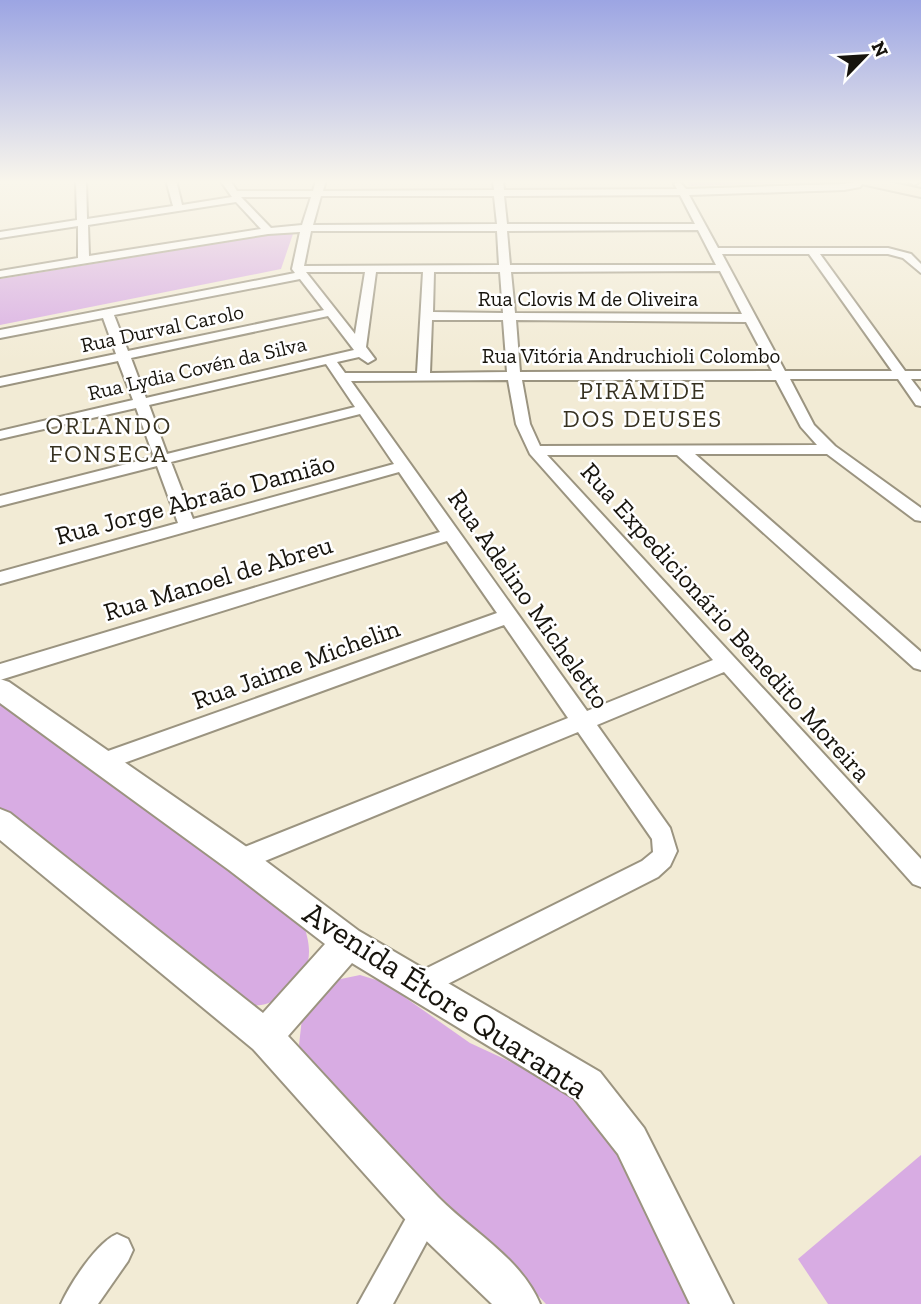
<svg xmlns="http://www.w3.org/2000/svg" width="921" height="1304" font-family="'Zilla Slab',serif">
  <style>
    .green { fill: #d8ace3 }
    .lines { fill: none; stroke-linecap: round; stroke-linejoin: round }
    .minor-casing { stroke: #9b9480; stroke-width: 4 }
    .tertiary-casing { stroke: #9b9480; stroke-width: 4 }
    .secondary-casing { stroke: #9b9480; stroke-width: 4 }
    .minor { fill: #fff; fill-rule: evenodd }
    .tertiary { fill: #fff; fill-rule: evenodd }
    .secondary { fill: #f2e9ce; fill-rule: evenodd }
    .labels { text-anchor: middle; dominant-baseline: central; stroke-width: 5; stroke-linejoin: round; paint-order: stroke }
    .far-street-label { font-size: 21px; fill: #17140d; stroke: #fff }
    .far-quarter-label { font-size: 24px; letter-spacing: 2px; fill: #373221; stroke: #fff }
    .street-label { font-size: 26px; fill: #17140d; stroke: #fff }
    .near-street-label { font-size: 32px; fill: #17140d; stroke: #fff }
  </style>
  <rect width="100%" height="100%" fill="#f2ebd5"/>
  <g class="green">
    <polygon points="686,180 886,180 690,186"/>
    <polygon points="294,231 281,269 0,325 0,279"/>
    <path d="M0 704 302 920C313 950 313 969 288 990 274 1002 266 1007 247 1005L0 810Z"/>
    <polygon points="360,975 383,982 470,1043 569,1089 616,1151 696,1304 546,1304 485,1239 316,1079 302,1058 299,1045 302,1018 336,980"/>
    <polygon points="921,1155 921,1304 828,1304 798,1259"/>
  </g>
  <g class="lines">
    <defs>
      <g id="minor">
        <path d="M76 180H86L87 219 173 206 166 180H176L182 205 232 197 220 180H230L237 191H313L316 180H326L323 191 494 190 493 180H503L504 190 677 189 674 184 679 181 686 189 844 184 865 180 860 187 844 190 689 195 718 248H888L911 254 921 264V273L903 258 888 254H820L905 371H921V379H911L921 392V406L916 405 898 379H790L814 425 835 446 921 508V521L915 520 827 454H695L921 652V670L914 668 677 455H547L921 859V887L913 884 724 672 597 725 670 828 677 851 670 866 658 877 420 998 411 994 407 985 411 976 642 861 653 852 652 839 578 732 248 868 240 871 232 868 228 860 232 852 568 718 504 625 102 771 94 768 91 762 94 756 497 613 447 541 0 680V664L440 532 399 472 0 584V572L178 523 157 466 0 506V496L154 457 136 408 0 439V431L133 400 118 361 0 386V378L116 354 103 318 0 338V330L295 273 292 269 300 232 268 234 0 277V271L78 258V226L0 238V232L77 220ZM680 195 695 224H507L504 196ZM321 196H494L497 224 313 225ZM241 197H311L302 225 271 228ZM236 202 261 229 89 256 88 225ZM698 230 716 265H510L507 231ZM311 231H497L499 265 304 266ZM722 254H809L892 371H785ZM720 271 742 314 515 313 511 272ZM306 272H365L355 334ZM376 272H423L417 373H345L337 362 359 357 368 363 375 359 366 347ZM434 272H500L503 313 433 312ZM300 279 324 310 128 351 114 315ZM328 316 354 350 146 398 131 358ZM432 320H503L507 372 430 373ZM516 320 746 322 772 371 520 372ZM326 364 355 407 167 454 149 405ZM508 380 516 424 530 454 713 660 587 711 351 381ZM522 380H776L801 427 817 445 540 446 530 424ZM360 414 394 464 193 519 171 462Z"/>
        <polygon points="906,180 917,180 919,182 914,185"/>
        <polygon points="426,1197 437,1202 442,1213 393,1304 358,1304 415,1202"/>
        <path d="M117 1234 128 1239 133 1250 128 1261 98 1304H61C70 1284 97 1242 117 1234Z"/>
      </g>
      <path id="tertiary" d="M0 679 9 682 251 850 359 931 600 1072 644 1128 733 1304H690L618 1154 574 1098 352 963 288 1036C338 1090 387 1144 438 1197 471 1231 521 1258 540 1304H492L412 1227 253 1049 0 840V809L10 813 263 1013 325 944 229 870 0 703Z"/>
      <polygon id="secondary" points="855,180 880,180 921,189 921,197 857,183"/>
    </defs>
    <use href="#minor" class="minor-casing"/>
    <use href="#tertiary" class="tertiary-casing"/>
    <use href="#secondary" class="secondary-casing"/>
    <use href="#minor" class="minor"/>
    <use href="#tertiary" class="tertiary"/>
    <use href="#secondary" class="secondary"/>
  </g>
  <linearGradient id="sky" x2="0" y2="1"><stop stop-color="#9ca5e3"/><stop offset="0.5" stop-color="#f9f6ec"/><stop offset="1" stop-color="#f9f6ec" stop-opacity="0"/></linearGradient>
  <rect width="921" height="363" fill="url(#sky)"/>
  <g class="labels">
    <g class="far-street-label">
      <text x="588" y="298">Rua Clovis M de Oliveira</text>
      <text transform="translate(162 328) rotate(-12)">Rua Durval Carolo</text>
      <text x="631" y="355">Rua Vitória Andruchioli Colombo</text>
      <text transform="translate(197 368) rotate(-13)">Rua Lydia Covén da Silva</text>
    </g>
    <g class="far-quarter-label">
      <text x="643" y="390">PIRÂMIDE<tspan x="643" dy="28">DOS DEUSES</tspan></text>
      <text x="109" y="425">ORLANDO<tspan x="109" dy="28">FONSECA</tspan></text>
    </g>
    <g class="street-label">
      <text transform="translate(195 499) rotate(-15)">Rua Jorge Abraão Damião</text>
      <text transform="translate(218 578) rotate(-17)">Rua Manoel de Abreu</text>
      <text transform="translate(529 599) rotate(55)">Rua Adelino Micheletto</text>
      <text transform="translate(726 622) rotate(48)">Rua Expedicionário Benedito Moreira</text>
      <text transform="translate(296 664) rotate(-20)">Rua Jaime Michelin</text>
    </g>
    <g class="near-street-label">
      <text transform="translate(446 1000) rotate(33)">Avenida Étore Quaranta</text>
    </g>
  </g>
  <g transform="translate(865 56) rotate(65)" stroke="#ffffff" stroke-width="5" paint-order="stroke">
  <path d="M0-5L12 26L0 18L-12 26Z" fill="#17140d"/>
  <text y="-10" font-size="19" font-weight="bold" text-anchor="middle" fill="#17140d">N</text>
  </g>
</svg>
